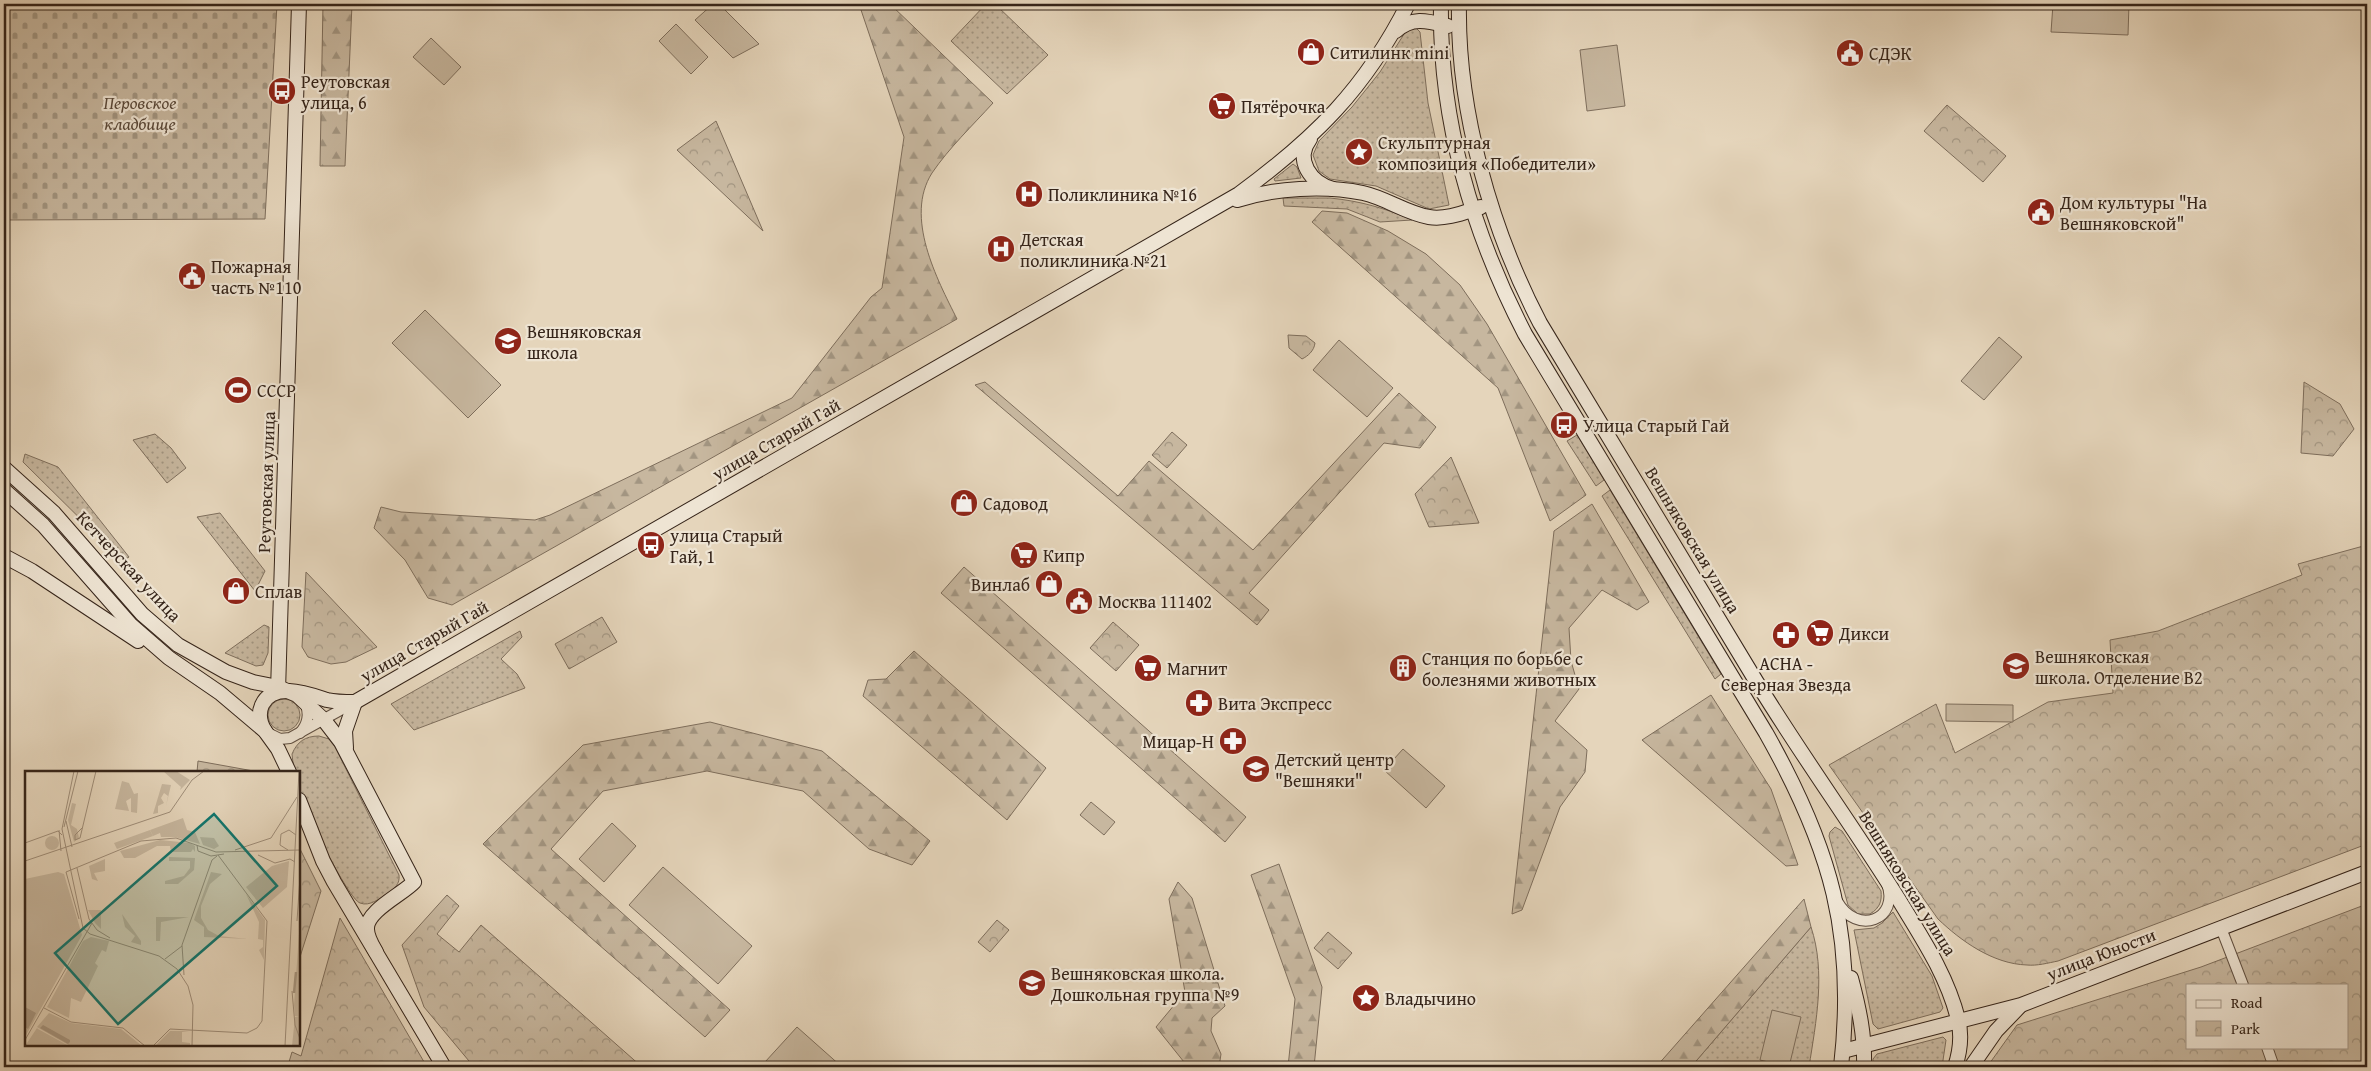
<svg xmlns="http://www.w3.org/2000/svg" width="2371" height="1071" font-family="'Gentium Book Plus',serif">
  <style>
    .grass { fill: url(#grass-dots); stroke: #7e6e5c }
    .forest { fill: url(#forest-firs); stroke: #7e6e5c }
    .cemetery { fill: url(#cemetery-stones); stroke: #7e6e5c }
    .park { fill: url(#park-crowns); stroke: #7e6e5c; fill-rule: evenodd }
    .pitch { fill: #c7b79f; stroke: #7e6e5c }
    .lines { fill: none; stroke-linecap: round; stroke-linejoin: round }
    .street-casing { stroke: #615042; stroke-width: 12 }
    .secondary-casing { stroke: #352419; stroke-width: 16 }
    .street { stroke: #eee4d3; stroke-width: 10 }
    .secondary { stroke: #eee4d3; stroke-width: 14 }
    .labels { text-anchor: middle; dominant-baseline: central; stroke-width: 4.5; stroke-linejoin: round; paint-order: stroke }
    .poi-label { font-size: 18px; fill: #352419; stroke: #eee4d3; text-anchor: start }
    .park-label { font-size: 18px; font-style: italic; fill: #5a493a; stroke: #eee4d3 }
    .street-label { font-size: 18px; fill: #352419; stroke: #eee4d3 }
    .inset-river { fill: none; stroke: #a99984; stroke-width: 2.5 }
    .inset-road { fill: none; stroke: #9f8e7a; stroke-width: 1 }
    .view { fill: #0f766e; fill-opacity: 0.15; stroke: #0f766e; stroke-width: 2.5 }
    .inset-edge { fill: none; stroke: #352419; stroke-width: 2.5 }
  </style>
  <defs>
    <pattern id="grass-dots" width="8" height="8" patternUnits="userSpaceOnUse" patternTransform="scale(1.25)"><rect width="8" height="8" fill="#c7b79f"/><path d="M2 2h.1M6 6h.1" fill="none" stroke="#a29581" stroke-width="1.8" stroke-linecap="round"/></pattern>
    <pattern id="forest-firs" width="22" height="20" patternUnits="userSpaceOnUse" patternTransform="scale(1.25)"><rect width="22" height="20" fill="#c7b79f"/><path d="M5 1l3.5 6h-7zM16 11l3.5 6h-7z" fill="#a29581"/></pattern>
    <pattern id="cemetery-stones" width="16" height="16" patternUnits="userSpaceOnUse" patternTransform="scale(1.25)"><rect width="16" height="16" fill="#c7b79f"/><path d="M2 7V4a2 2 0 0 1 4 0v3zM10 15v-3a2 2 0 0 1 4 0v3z" fill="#a29581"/></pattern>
    <pattern id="park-crowns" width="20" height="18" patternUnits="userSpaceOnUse" patternTransform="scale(1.25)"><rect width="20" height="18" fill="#c7b79f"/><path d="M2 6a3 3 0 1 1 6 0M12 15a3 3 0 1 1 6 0" fill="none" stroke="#a29581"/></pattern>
  </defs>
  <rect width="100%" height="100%" fill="#e5d5bb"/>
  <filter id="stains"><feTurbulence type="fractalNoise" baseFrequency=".004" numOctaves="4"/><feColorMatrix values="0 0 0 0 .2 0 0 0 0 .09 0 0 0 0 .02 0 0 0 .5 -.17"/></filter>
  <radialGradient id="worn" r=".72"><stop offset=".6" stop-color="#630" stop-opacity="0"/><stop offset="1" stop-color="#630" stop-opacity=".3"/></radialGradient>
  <g class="grass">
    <polygon points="986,4 995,4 1048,55 1007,94 951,41"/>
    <polygon points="1416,28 1420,32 1428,103 1449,205 1429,209 1376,186 1330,179 1319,171 1313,155 1319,141 1352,107 1380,72 1406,31"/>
    <polygon points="1293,164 1297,167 1301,178 1275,181 1274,179"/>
    <path d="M1330 198C1360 201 1385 208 1412 220L1380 222 1347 209 1284 206 1283 198Z"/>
    <polygon points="155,434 171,448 186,468 167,483 133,440"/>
    <polygon points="1577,435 1604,480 1596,486 1567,441"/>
    <polygon points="25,454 58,467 129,557 123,561 23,462"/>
    <polygon points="1610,490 1721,674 1715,679 1602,496"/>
    <polygon points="220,513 265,571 255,591 197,517"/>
    <polygon points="264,625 269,627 268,653 263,665 256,666 225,653"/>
    <polygon points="520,631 522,637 501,659 517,674 525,688 414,730 391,704"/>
    <circle cx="284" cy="715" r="16"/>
    <path d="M319 736 329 739 335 747 399 875C400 884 395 888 388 893 380 898 370 907 360 903 348 899 303 807 299 792 298 786 299 778 299 772H294L292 754C297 742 305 736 319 736Z"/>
    <path d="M1835 827 1842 831 1881 891C1882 901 1880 908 1870 914H1858L1848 905 1829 836 1830 832Z"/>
    <polygon points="1893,912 1932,976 1943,1008 1940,1012 1878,1029 1873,1024 1854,930 1874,928 1882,923"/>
    <path d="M1811 927C1826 972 1816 1022 1809 1067H1691Z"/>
    <polygon points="1943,1037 1946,1040 1942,1067 1873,1067 1873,1059 1877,1054"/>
  </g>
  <g class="forest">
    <polygon points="323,4 352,4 345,166 320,166"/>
    <path d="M859 4H890L993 103C972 126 949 148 932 173 904 217 937 279 957 319L452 605 428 598 405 560 374 528 381 507 401 512 535 520 550 515 792 398 871 297 882 288 904 137Z"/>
    <polygon points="1322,211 1347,213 1388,231 1426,254 1460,285 1487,324 1586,495 1550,521 1498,388 1312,222"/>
    <polygon points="985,382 1118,496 1149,461 1253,550 1399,393 1436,427 1420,448 1384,443 1249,593 1269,610 1257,625 975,385"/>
    <polygon points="1592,504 1649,602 1637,610 1602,590 1569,628 1571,661 1579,689 1555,721 1587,750 1585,772 1560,807 1522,910 1512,914 1554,531"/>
    <polygon points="964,567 1246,817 1225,842 941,593"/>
    <polygon points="914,651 1046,768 1007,820 863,696 868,680 886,679"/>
    <polygon points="1711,695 1771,789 1798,865 1786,866 1642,740"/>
    <polygon points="710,722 822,751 930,841 912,865 869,849 803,791 707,771 603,791 551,849 730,1010 705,1037 483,844 583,745"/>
    <polygon points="1279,864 1322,987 1314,1067 1288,1067 1295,999 1251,875"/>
    <polygon points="1178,882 1192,898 1225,1006 1212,1018 1211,1031 1221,1054 1219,1067 1188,1067 1156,1027 1185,992 1169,899"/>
    <polygon points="1804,899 1811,927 1691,1067 1656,1067"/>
  </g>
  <polygon class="cemetery" points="4,4 277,4 265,219 4,220"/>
  <g class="park">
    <polygon points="1947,105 2006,156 1983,182 1924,131"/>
    <polygon points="716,121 763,231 677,150"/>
    <path d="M1288 335 1306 336 1315 343C1314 351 1308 356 1302 359L1289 348Z"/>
    <polygon points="2304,382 2340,404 2354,429 2333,456 2301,453"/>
    <polygon points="1172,432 1187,445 1167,468 1152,455"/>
    <polygon points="1451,457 1479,523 1429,527 1415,494"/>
    <path d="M2367 545V844L2058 961C2048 963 2037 966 2027 965 1993 964 1961 941 1938 919L1829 765 1936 704 1955 753 2048 702 2113 693 2110 640 2158 631 2302 575 2298 564Z"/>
    <polygon points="306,572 377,647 346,662 331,664 308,657 302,647"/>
    <polygon points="602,617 617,642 569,669 555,644"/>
    <polygon points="1113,622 1139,645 1116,671 1090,648"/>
    <polygon points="198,761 259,772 197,772"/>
    <polygon points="299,847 321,891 299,960"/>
    <polygon points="447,895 459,906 437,934 459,952 481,925 642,1067 474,1067 424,1007 402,945"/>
    <path d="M2367 904V1067H1987L2017 1025 2201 967ZM2187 985H2347V1047H2187Z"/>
    <polygon points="340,918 427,1067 292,1067 289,1062 292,1052 301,1056"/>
    <polygon points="997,920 1009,930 990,952 978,942"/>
    <polygon points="1328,932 1352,953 1338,969 1314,948"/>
  </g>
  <g class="pitch">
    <polygon points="713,4 719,4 759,44 733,58 695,20"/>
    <polygon points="2053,4 2129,4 2128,35 2051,32"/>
    <polygon points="676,24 708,57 691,74 659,41"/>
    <polygon points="431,38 461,67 444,85 413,57"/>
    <polygon points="1617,45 1625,106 1587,111 1580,50"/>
    <polygon points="425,310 501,385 468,418 392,343"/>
    <polygon points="1999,337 2022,357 1984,400 1961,381"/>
    <polygon points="1339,340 1393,388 1367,417 1313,370"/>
    <polygon points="1946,704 2013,705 2013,722 1946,721"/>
    <polygon points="1403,749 1445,786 1426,808 1384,770"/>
    <polygon points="1091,802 1115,822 1104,835 1080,815"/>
    <polygon points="612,823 636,846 604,882 579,859"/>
    <polygon points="663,867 752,946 718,984 629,905"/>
    <polygon points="1772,1010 1801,1017 1789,1067 1760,1060"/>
    <polygon points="797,1027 842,1067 771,1067 765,1062"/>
  </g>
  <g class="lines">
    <defs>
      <g id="street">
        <polyline points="268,733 280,739 290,738 355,702"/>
        <path d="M300 733C308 724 310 714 305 703"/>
        <path d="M1837 901C1857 937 1900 919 1887 884"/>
        <polyline points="2221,928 2243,985"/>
        <polyline points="2267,1047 2274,1067"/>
      </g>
      <g id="secondary">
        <path d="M1441 4C1439 119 1472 232 1525 334L1766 733C1831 848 1856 935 1841 1067"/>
        <path d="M1459 4C1457 110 1491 229 1540 323L1756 681C1801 755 1853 826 1899 900 1922 938 1947 975 1958 1019 1962 1035 1960 1052 1955 1067"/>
        <path d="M1396 31C1412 16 1428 21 1448 26"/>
        <path d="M1310 139C1294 160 1311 183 1333 189"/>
        <path d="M1237 200C1275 188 1324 185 1363 193 1386 198 1406 213 1429 217 1446 220 1465 212 1481 207"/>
        <path d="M4 468 54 513 142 614 178 645 226 672 253 682 278 687 297 695 324 720 341 742 414 882C403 894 366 911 367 929 367 937 372 945 376 952"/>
        <polyline points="4,490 43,525 131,625 169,658 220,693 265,731 278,749 289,772"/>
        <polyline points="4,556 32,571 138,641"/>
        <polyline points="278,691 299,4"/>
        <path d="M265 731C260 723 258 714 262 705 273 681 308 694 327 700 336 702 345 702 355 702L1239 194C1315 138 1365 89 1408 4"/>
        <polyline points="346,748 345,731 355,702"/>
        <polyline points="299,800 323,861 334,882 444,1067"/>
        <path d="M1851 978C1859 1008 1865 1036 1864 1067"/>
        <polyline points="1843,1051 2021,1005 2367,872"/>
        <polyline points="1971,1067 1996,1031 2020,1006"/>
      </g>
    </defs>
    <use href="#street" class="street-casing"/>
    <use href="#secondary" class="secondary-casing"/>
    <use href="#street" class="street"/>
    <use href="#secondary" class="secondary"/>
  </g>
  <defs>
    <symbol id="shop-disc" viewBox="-11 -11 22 22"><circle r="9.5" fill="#8f2418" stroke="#eee4d3"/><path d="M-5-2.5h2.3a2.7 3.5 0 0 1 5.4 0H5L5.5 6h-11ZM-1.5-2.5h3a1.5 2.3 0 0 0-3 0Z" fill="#fff"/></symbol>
    <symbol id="civic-disc" viewBox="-11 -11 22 22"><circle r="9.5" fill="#8f2418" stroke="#eee4d3"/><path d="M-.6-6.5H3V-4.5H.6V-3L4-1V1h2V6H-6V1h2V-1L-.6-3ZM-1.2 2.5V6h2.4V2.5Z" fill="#fff"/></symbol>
    <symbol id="bus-disc" viewBox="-11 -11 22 22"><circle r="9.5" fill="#8f2418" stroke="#eee4d3"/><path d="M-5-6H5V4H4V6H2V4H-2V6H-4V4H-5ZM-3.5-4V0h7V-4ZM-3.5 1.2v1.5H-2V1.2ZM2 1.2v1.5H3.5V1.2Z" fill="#fff"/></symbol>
    <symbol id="supermarket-disc" viewBox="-11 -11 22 22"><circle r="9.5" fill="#8f2418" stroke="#eee4d3"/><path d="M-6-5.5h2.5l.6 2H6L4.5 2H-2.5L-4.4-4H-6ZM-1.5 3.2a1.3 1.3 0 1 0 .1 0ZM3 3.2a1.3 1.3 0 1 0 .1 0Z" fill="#fff"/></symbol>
    <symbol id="sight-disc" viewBox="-11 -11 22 22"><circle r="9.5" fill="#8f2418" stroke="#eee4d3"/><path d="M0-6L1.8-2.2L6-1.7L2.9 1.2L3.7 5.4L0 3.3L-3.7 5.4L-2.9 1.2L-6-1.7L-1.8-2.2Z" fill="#fff"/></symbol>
    <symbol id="hospital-disc" viewBox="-11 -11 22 22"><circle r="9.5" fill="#8f2418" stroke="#eee4d3"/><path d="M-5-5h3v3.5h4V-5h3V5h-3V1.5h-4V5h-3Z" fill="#fff"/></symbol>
    <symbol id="school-disc" viewBox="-11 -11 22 22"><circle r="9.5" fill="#8f2418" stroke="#eee4d3"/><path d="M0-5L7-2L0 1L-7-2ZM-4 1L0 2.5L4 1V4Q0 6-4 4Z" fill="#fff"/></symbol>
    <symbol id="stadium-disc" viewBox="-11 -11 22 22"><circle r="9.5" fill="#8f2418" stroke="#eee4d3"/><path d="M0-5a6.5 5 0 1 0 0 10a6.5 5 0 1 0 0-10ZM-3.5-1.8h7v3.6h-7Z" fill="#fff"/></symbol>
    <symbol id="pharmacy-disc" viewBox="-11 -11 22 22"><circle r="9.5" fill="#8f2418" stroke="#eee4d3"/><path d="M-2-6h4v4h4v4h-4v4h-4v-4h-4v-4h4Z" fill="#fff"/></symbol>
    <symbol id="building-disc" viewBox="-11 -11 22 22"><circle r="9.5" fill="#8f2418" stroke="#eee4d3"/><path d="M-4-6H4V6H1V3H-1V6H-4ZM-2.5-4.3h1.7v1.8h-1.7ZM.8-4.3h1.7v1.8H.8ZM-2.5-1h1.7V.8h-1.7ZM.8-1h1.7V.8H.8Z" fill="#fff"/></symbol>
  </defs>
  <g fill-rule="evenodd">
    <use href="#shop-disc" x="1295" y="36" width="32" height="32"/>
    <use href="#civic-disc" x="1834" y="37" width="32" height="32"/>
    <use href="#bus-disc" x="266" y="75" width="32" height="32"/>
    <use href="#supermarket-disc" x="1206" y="90" width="32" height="32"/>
    <use href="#sight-disc" x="1343" y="136" width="32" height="32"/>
    <use href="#hospital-disc" x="1013" y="178" width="32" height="32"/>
    <use href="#civic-disc" x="2025" y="196" width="32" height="32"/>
    <use href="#hospital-disc" x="985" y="233" width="32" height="32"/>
    <use href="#civic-disc" x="176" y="260" width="32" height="32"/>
    <use href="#school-disc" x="492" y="325" width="32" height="32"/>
    <use href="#stadium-disc" x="222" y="374" width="32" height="32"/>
    <use href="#bus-disc" x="1548" y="409" width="32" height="32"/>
    <use href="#shop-disc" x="948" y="487" width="32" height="32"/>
    <use href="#bus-disc" x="635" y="529" width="32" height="32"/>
    <use href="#supermarket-disc" x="1008" y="539" width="32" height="32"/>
    <use href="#shop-disc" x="1033" y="568" width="32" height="32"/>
    <use href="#shop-disc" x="220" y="575" width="32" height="32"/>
    <use href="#civic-disc" x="1063" y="585" width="32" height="32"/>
    <use href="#supermarket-disc" x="1804" y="617" width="32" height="32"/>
    <use href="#pharmacy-disc" x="1770" y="619" width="32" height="32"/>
    <use href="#school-disc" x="2000" y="650" width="32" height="32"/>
    <use href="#supermarket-disc" x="1132" y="652" width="32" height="32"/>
    <use href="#building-disc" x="1387" y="652" width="32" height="32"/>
    <use href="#pharmacy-disc" x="1183" y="687" width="32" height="32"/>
    <use href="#pharmacy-disc" x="1217" y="725" width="32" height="32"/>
    <use href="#school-disc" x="1240" y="753" width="32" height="32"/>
    <use href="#school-disc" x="1016" y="967" width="32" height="32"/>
    <use href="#sight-disc" x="1350" y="982" width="32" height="32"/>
  </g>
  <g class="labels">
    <g class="poi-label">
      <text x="1330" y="52">Ситилинк mini</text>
      <text x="1869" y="53">СДЭК</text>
      <text x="301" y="81">Реутовская<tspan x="301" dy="21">улица, 6</tspan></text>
      <text x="1241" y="106">Пятёрочка</text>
      <text x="1378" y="142">Скульптурная<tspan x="1378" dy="21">композиция «Победители»</tspan></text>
      <text x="1048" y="194">Поликлиника №16</text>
      <text x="2060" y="202">Дом культуры "На<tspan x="2060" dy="21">Вешняковской"</tspan></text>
      <text x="1020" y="239">Детская<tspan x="1020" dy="21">поликлиника №21</tspan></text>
      <text x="211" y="266">Пожарная<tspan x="211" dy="21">часть №110</tspan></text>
      <text x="527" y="331">Вешняковская<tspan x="527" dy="21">школа</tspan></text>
      <text x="257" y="390">СССР</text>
      <text x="1583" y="425">Улица Старый Гай</text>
      <text x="983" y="503">Садовод</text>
      <text x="670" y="535">улица Старый<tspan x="670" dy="21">Гай, 1</tspan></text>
      <text x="1043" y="555">Кипр</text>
      <text x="1030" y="584" text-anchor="end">Винлаб</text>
      <text x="255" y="591">Сплав</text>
      <text x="1098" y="601">Москва 111402</text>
      <text x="1839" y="633">Дикси</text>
      <text x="2035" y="656">Вешняковская<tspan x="2035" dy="21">школа. Отделение В2</tspan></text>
      <text x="1422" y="658">Станция по борьбе с<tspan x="1422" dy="21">болезнями животных</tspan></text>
      <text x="1786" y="663" text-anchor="middle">АСНА -<tspan x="1786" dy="21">Северная Звезда</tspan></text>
      <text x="1167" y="668">Магнит</text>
      <text x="1218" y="703">Вита Экспресс</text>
      <text x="1214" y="741" text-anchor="end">Мицар-Н</text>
      <text x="1275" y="759">Детский центр<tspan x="1275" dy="21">"Вешняки"</tspan></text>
      <text x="1051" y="973">Вешняковская школа.<tspan x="1051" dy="21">Дошкольная группа №9</tspan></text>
      <text x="1385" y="998">Владычино</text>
    </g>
    <g class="park-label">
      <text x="140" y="102">Перовское<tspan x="140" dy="21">кладбище</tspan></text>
    </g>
    <g class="street-label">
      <text transform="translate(776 439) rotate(-30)">улица Старый Гай</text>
      <text transform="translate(266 482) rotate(-88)">Реутовская улица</text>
      <text transform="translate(1693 540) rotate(59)">Вешняковская улица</text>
      <text transform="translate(129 566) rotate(47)">Кетчерская улица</text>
      <text transform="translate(424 641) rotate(-30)">улица Старый Гай</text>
      <text transform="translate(1908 883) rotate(58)">Вешняковская улица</text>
      <text transform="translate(2101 954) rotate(-21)">улица Юности</text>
    </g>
  </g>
  <g transform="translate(25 771)">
    <rect width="275" height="275" fill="#e5d5bb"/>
    <path d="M63 139H76V158L70 152ZM275 148V275H267L270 246 274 245H270L269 234Z" fill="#c7b79f"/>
    <path d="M97 10 104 12 109 23 113 22 112 42 106 41V27L101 30 104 40 90 38ZM137 13 146 14 141 35 143 25 139 22 136 27 139 32 133 35V42L128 43ZM47 32 51 33 46 54 52 58 54 67 49 71 43 49ZM125 59 128 65 92 78 89 72ZM20 72a7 7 0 1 1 14 0a7 7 0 1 1-14 0ZM144 86 170 87 169 99 153 113H140V110L159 105 165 97V90H144ZM80 88V100L69 102 73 110 67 108 64 95ZM186 101 197 103 185 113 176 135V147L183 159 194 165 223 168 179 166V156L169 149ZM221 123 240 149 239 189 234 179 238 176V169L233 168 234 151ZM97 143 116 170V174L106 171 110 165 100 156ZM131 146H164L136 151 135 170H131ZM12 257 13 258 44 275H0Z" fill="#c7b79f"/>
    <path d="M264 90 262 116 238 137 221 116 247 95Z" fill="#c7b79f"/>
    <path d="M138 0H151L165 9 155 19 156 16ZM158 47 162 59 170 61 175 73 150 66H136L135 62 128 65 125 59ZM175 66 189 67 194 75 189 78 178 74ZM135 69 165 72 170 75V81L168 78 166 81H146L145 75H132L110 87H99L95 80ZM33 101 39 103 57 164 0 266V108ZM66 166 84 170 81 181 77 179 70 192 73 195 56 231 46 227 44 247 22 236 58 170ZM24 242 46 252 96 258 117 275H45L12 256ZM145 260H164L157 261V271L165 272V275H130Z" fill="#c7b79f"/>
    <path d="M0 236 11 242 3 258 0 256ZM18 254 45 269V271L43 273 15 257Z" fill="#a99984"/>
    <path class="inset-river" d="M269 222 271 201"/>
    <path class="inset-road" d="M49 0 37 58 58 157 65 163 134 185 152 198 163 215 168 234 167 275M41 50 47 76M39 56 53 0M57 57 50 64V69L55 67 71 0M34 59 36 80M0 72 33 60 37 64M172 74 173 80 186 85 199 83M210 79 246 67 272 26M263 79 255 74 256 63 264 59 271 64M233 84 250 92 265 88 270 91M0 90 145 41 167 9 179 0M52 97 64 148 72 159 85 167M54 148 41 101 116 70 151 67 191 81 275 79M272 150 275 106M140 188 157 175M159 204 157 174 187 89 192 85M267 220 270 254 275 268M19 237 46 251 98 257 120 275M0 269 67 152M128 275 145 258 222 262 232 257 237 250 242 150 193 84M260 275 274 0"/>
    <path class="view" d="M189 43 252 115 93 253 30 182Z"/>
    <rect width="275" height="275" class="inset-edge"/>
  </g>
  <rect width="2371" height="1071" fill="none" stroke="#e5d5bb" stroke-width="20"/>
  <rect x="5" y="5" width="2361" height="1061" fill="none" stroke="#352419" stroke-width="2.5"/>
  <rect x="10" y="10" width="2351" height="1051" fill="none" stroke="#352419"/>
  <rect x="2186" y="984" width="162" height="65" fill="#eee4d3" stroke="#a49789"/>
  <rect x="2196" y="1000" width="25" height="8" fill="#eee4d3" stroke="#a49789"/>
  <text x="2231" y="1008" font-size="15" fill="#352419">Road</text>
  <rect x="2196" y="1021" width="25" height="15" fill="url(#park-crowns)" stroke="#a49789"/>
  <text x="2231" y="1034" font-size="15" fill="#352419">Park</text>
  <rect width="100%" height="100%" filter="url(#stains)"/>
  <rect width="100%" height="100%" fill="url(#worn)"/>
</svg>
